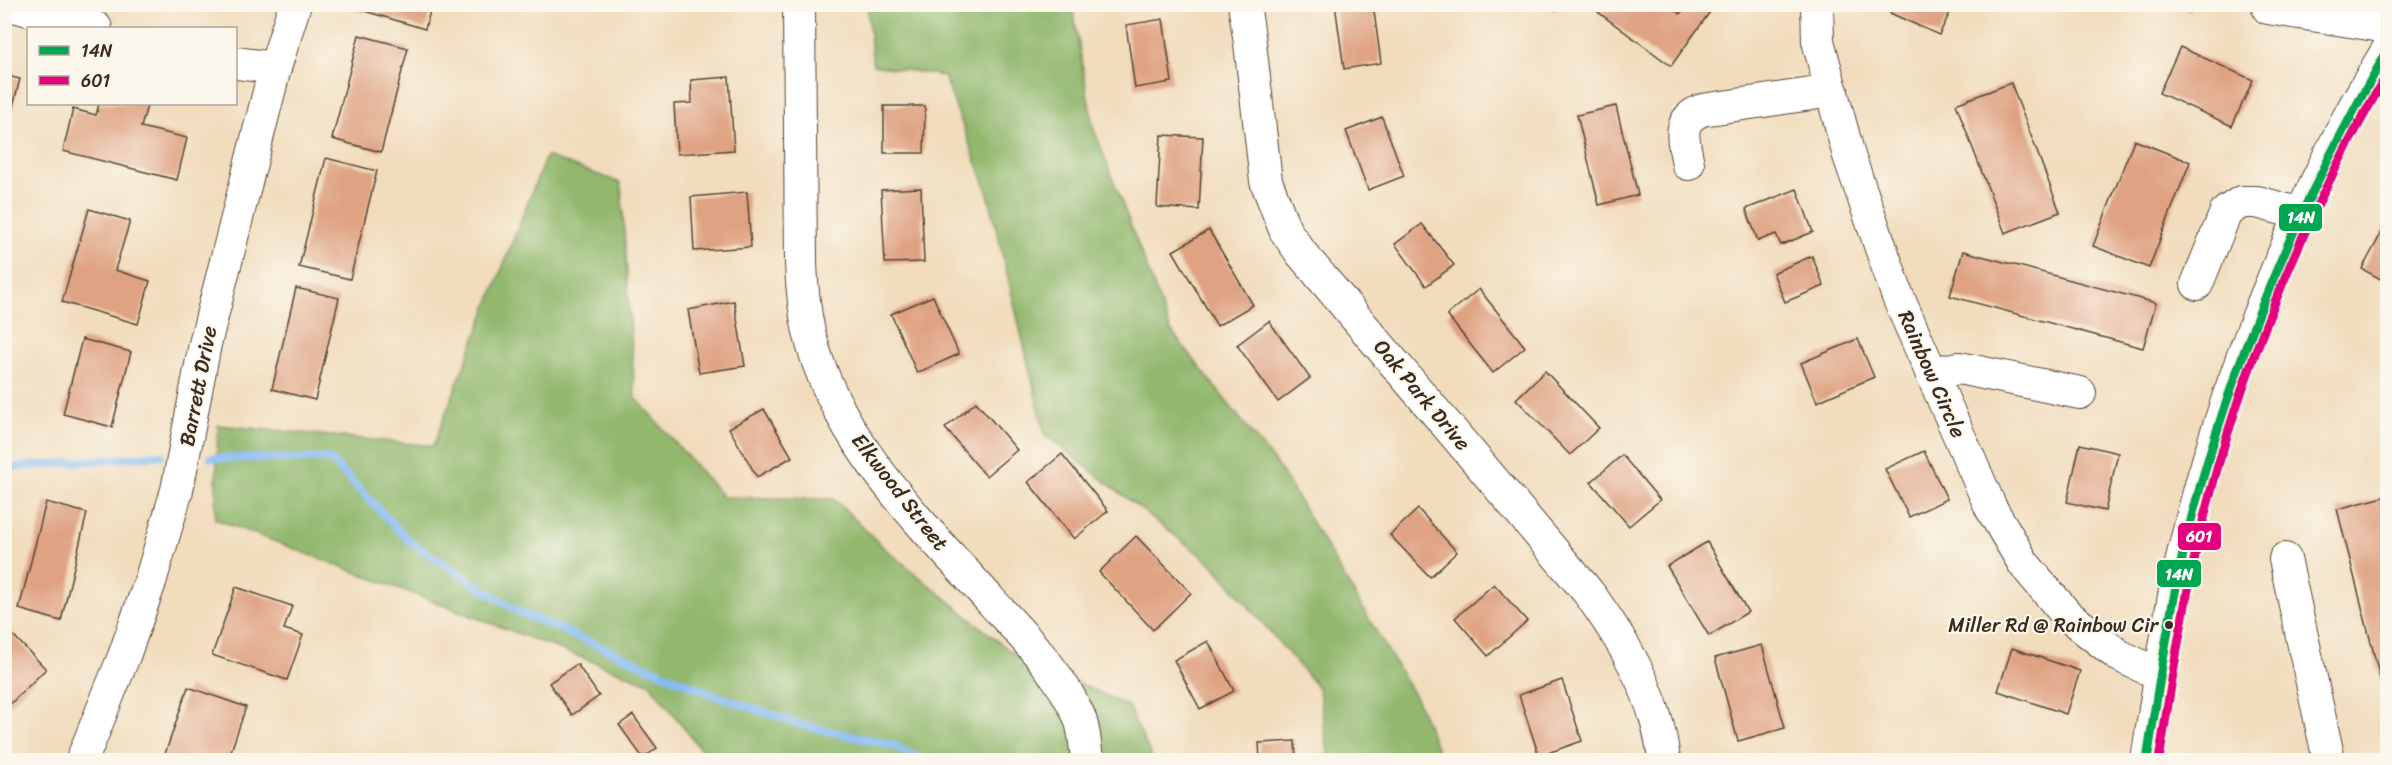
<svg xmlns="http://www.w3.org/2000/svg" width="2392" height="765" font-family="Sriracha,sans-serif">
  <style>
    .forest { fill: #92b86e; stroke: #667146; stroke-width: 1.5 }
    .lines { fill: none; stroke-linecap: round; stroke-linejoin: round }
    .stream { stroke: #87bbf5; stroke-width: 8 }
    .building { fill: #dfa282 }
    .minor-casing { stroke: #564536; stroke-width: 34 }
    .minor { stroke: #fff; stroke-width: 32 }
    .bus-1-casing { stroke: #fbf7ec; stroke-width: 14 }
    .bus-2-casing { stroke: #fbf7ec; stroke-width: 14 }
    .bus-1 { stroke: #00a651; stroke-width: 9 }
    .bus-2 { stroke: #e5007d; stroke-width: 9 }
    .bus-dot { fill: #3b2a1e; stroke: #fbf7ec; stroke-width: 2 }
    .labels { text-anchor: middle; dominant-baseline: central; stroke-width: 4.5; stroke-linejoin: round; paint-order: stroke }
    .bus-label { font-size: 20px; fill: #3b2a1e; stroke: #fbf7ec; text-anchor: end }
    .street-label { font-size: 21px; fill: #3b2a1e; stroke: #fbf7ec }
    .line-badge { stroke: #fbf7ec; stroke-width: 2 }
    .badge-label { font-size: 16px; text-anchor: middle; font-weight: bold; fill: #fff }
  </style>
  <rect width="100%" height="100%" fill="#fbf7ec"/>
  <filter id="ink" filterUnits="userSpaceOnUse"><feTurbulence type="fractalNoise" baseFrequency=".0167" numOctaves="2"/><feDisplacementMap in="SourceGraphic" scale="12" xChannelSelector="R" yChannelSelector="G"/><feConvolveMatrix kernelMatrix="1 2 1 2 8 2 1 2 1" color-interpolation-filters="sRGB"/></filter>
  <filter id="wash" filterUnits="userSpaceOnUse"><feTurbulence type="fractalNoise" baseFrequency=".008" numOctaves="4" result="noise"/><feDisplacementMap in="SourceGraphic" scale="24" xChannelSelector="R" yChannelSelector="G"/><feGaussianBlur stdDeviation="1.35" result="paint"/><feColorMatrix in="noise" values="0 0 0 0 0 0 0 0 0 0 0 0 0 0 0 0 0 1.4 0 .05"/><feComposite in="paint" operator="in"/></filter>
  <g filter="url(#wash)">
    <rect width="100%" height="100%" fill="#f1dcbc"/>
    <g class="forest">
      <polygon points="867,5 1072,5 1093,127 1171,331 1282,472 1418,702 1441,760 1329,760 1319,689 1213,565 1045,435 988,193 944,76 873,65"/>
      <polygon points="546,156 621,183 635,397 723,497 834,499 883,547 1010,651 1128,706 1153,760 709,760 649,683 215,519 218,425 433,446"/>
    </g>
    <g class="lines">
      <g class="stream">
        <polyline points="211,458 330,459 409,541 517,611 714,695 802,725 893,745 921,760"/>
        <polyline points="4,468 161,455"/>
      </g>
    </g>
    <g id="blocks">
      <g class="building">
        <polygon points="360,4 418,4 431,8 425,29 358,9"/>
        <polygon points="1335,4 1373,4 1381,63 1344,69"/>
        <polygon points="1551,4 1564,4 1556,11"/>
        <polygon points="1604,4 1667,4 1680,14 1688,4 1707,4 1712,9 1671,66 1598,12"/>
        <polygon points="1894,4 1954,4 1939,35 1890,13"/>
        <polygon points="2176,4 2194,4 2189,12"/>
        <polygon points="1163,19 1172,82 1135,88 1126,25"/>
        <polygon points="359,35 408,48 381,152 332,139"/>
        <polygon points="2180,47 2253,80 2232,126 2159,93"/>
        <polygon points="4,75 20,79 7,129 4,129"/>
        <polygon points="729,77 734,150 677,154 674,104 692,103 691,80"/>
        <polygon points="2011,83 2060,212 2005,233 1956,104"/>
        <polygon points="99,104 137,104 147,106 141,127 187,138 177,180 63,151 73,109 96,115"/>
        <polygon points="884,106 925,106 924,153 884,153"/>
        <polygon points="1616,106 1638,195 1599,205 1577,115"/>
        <polygon points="1382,117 1404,176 1368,190 1346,131"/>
        <polygon points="1161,135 1203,137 1199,210 1157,207"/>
        <polygon points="2134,140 2190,162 2149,268 2093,246"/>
        <polygon points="326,158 377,171 350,279 299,267"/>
        <polygon points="921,188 924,262 885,263 881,190"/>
        <polygon points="1797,189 1813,232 1781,245 1776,234 1758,241 1746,209"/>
        <polygon points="747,192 751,247 694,251 691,197"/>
        <polygon points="89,209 130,221 115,270 150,281 138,324 62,302"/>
        <polygon points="2388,221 2388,283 2362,269"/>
        <polygon points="1422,224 1454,265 1426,286 1395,244"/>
        <polygon points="1209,230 1253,305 1217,326 1173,251"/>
        <polygon points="1963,251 2156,303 2143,348 1950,296"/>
        <polygon points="1812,256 1824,286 1785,302 1773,273"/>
        <polygon points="296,288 339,298 315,400 272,389"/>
        <polygon points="1479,289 1525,347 1493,373 1447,315"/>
        <polygon points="933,296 959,354 917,373 891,314"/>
        <polygon points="734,301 745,366 699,373 688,310"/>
        <polygon points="1269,321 1310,378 1278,402 1237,345"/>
        <polygon points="82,339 131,352 112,427 63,414"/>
        <polygon points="1858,339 1874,377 1817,402 1801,363"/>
        <polygon points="1545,371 1599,428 1570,455 1516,399"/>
        <polygon points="976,402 1017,450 986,476 945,428"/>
        <polygon points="764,409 792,457 757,477 729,428"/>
        <polygon points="2080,444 2118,453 2105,511 2067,502"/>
        <polygon points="1924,451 1947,499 1909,517 1885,469"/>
        <polygon points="1062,454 1108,511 1074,539 1028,482"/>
        <polygon points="1622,455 1660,500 1629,526 1591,482"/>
        <polygon points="2388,496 2388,680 2381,682 2337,509"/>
        <polygon points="46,502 87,513 61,621 19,609"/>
        <polygon points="1418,509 1457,552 1430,577 1390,535"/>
        <polygon points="1136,536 1191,593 1153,630 1099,572"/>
        <polygon points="1707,542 1748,612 1709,636 1667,566"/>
        <polygon points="1494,584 1527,621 1488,656 1455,618"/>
        <polygon points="236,587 292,606 284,629 303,635 287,680 212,655"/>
        <polygon points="10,632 46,669 4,710 4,637"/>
        <polygon points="1208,641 1234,691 1200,709 1174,660"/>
        <polygon points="1762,645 1785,728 1738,741 1715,658"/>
        <polygon points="2012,648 2080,671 2066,714 1998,691"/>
        <polygon points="577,664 599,696 572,715 549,683"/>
        <polygon points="1562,680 1582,741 1539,756 1519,695"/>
        <polygon points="188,687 246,707 228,760 163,760"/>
        <polygon points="633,715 657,748 643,758 619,725"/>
        <polygon points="2388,726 2388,750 2387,750 2381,728"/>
        <polygon points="1295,741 1296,760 1260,760 1259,743"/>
      </g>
    </g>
  </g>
  <g filter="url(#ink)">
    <use href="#blocks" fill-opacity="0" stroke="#564536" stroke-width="1.5"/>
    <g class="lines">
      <defs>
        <g id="minor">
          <polyline points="7,4 96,28"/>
          <path d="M799 4 801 264C802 287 804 310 809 332 835 440 919 521 991 601 1023 636 1059 671 1079 716 1085 730 1085 746 1087 760"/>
          <path d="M1244 4 1250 43 1266 181 1285 230 1301 253 1588 592C1625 643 1657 696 1664 760"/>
          <polyline points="1817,4 1818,41 1849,156 1898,297 1991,508 2024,564 2067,615 2118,655 2160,675"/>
          <polyline points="2268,8 2388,27"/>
          <polyline points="236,63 275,68"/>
          <path d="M1688 164C1684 140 1675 121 1702 110L1832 91"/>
          <polyline points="2197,284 2226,212 2241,202 2257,202 2301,214"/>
          <polyline points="1931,373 1959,368 2080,393"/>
          <polyline points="2285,559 2329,760"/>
          <polyline points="82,760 124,656 150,582 177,490 205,344 275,68 295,4"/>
          <path d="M2147 760C2156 704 2164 647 2175 591 2207 435 2270 269 2343 128 2356 101 2373 75 2388 49"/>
        </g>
      </defs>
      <use href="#minor" class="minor-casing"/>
      <use href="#minor" class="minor"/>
      <defs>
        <path id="bus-1" d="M2147 760C2159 684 2170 607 2188 532 2231 363 2300 200 2388 50"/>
        <path id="bus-2" d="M2159 760C2171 686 2182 611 2199 538 2236 381 2305 212 2388 73"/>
      </defs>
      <use href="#bus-1" class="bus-1-casing"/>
      <use href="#bus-2" class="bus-2-casing"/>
      <use href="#bus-1" class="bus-1"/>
      <use href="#bus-2" class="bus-2"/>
    </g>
  </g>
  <circle class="bus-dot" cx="2169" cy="625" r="5"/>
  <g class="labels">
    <g class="bus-label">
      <text x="2158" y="625">Miller Rd @ Rainbow Cir</text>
    </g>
    <g class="street-label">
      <text transform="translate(1932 374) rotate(66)">Rainbow Circle</text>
      <text transform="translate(198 386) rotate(-79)">Barrett Drive</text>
      <text transform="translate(1422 395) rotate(50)">Oak Park Drive</text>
      <text transform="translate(900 492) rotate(52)">Elkwood Street</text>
    </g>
  </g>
  <g class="line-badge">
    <rect x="2278" y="203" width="45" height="29" rx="6" fill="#00a651"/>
    <rect x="2177" y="522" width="45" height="29" rx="6" fill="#e5007d"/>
    <rect x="2156" y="559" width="46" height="29" rx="6" fill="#00a651"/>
  </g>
  <g class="badge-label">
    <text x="2301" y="223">14N</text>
    <text x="2199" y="542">601</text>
    <text x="2179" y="580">14N</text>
  </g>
  <rect width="2392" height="765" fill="none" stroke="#fbf7ec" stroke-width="24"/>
  <rect x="27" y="27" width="210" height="78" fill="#fbf7ec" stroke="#aea59a" stroke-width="1.5"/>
  <rect x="39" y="46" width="30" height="9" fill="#00a651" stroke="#aea59a" stroke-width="1.5"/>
  <text x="81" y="57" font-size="18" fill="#3b2a1e">14N</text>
  <rect x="39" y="76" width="30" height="9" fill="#e5007d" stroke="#aea59a" stroke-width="1.5"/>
  <text x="81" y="87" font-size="18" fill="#3b2a1e">601</text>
</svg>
